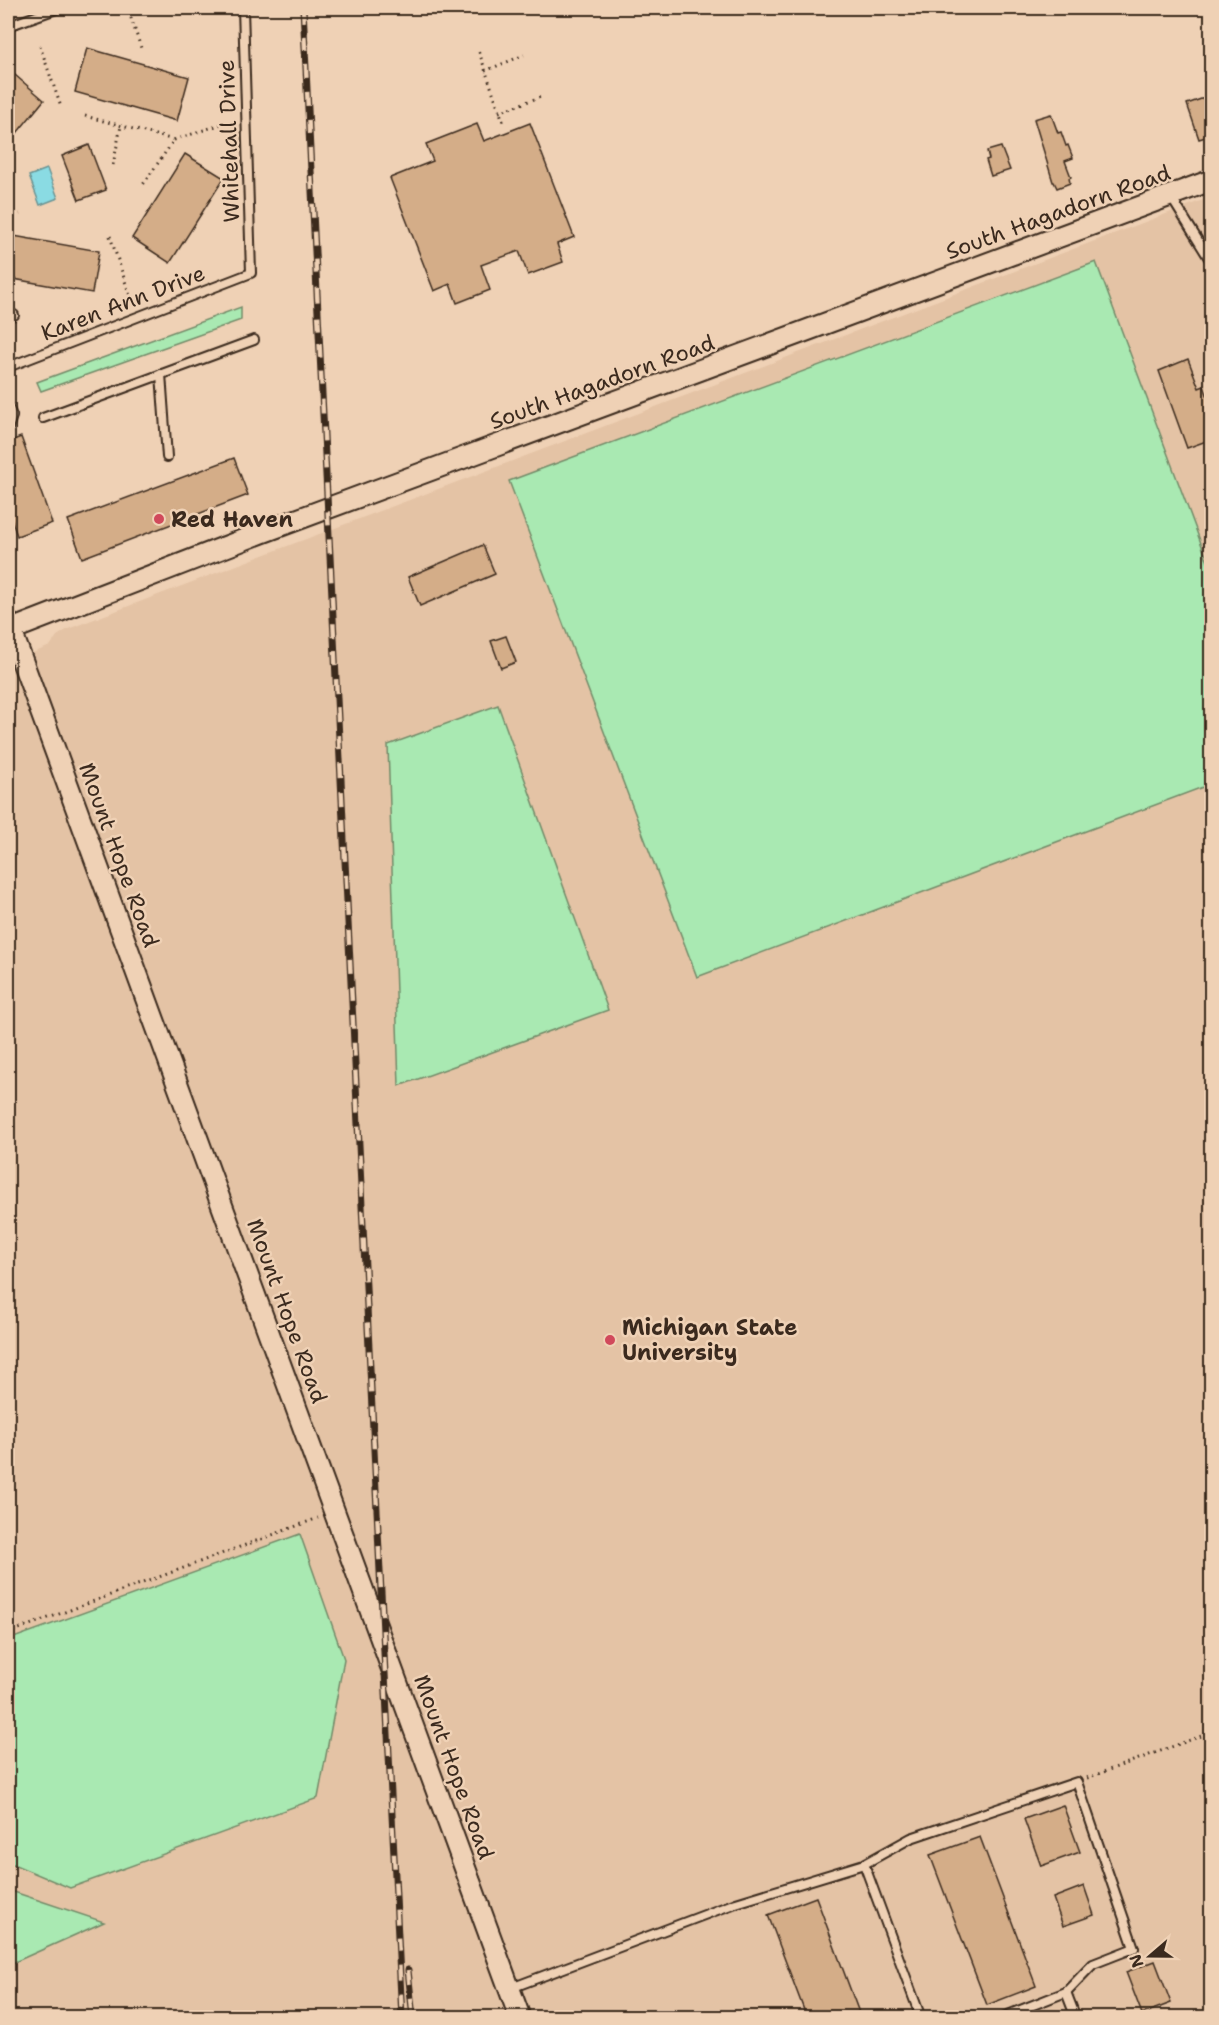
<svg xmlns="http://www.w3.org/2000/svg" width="1219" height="2025" font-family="'Shantell Sans',sans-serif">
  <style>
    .built { fill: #e4c3a5 }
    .green { fill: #a9e9b2; stroke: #728a68; stroke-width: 1.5 }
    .water { fill: #8adbe3; stroke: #6a9494; stroke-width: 1.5 }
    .building { fill: #d4ad88; stroke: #3b2a1e; stroke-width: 1.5 }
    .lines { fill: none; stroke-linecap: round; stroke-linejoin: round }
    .service-casing { stroke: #3b2a1e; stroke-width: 12 }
    .tertiary-casing { stroke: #3b2a1e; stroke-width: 24 }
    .path { stroke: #3b2a1e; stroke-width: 3; stroke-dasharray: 1.5 4.5; stroke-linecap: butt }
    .service { stroke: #efd1b5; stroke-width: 8 }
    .tertiary { stroke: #efd1b5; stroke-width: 20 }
    .rail-casing { stroke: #3b2a1e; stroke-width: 7 }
    .rail { stroke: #efd1b5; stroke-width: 4.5; stroke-dasharray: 14; stroke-linecap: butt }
    .poi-dot { fill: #d1495b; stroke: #efd1b5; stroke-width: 2 }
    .labels { text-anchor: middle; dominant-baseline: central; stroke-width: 5; stroke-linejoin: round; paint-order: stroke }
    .street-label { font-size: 22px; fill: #3b2a1e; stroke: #efd1b5 }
    .poi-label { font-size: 22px; font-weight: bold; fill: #3b2a1e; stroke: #efd1b5; text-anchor: start }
  </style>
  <rect width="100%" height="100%" fill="#efd1b5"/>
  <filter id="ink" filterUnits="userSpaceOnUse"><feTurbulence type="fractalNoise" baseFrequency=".0167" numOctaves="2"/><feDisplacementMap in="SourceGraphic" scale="12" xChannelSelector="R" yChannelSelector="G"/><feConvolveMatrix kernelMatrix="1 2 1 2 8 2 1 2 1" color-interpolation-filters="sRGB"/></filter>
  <g filter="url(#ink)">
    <polygon class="built" points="1211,197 1211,2017 8,2018 8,663 50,646 57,636 68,629"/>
    <g class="green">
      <polygon points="1096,262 1211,570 1211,784 697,977 509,481"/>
      <polygon points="241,307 241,320 41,391 37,382"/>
      <polygon points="498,705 608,1010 399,1086 388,745"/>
      <polygon points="300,1534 344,1659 318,1798 70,1888 8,1862 8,1640"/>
      <polygon points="8,1890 104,1922 8,1965"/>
    </g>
    <polygon class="water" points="47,169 58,198 40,205 29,176"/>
    <g class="building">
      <polygon points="87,48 189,77 177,121 75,92"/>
      <polygon points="8,69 44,100 8,144"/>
      <polygon points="1204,98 1212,119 1212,135 1199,139 1187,104"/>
      <polygon points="1051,114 1058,133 1061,132 1066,146 1068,145 1073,158 1065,161 1071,177 1069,178 1070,183 1057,188 1054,182 1053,182 1034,119"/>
      <polygon points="530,123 574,237 557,244 563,262 528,275 519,251 481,265 490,290 457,303 450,284 434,291 390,178 433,161 426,144 477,124 484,141"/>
      <polygon points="89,145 106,190 79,200 62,156"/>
      <polygon points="1001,147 1010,170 991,176 986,160 989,159 987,151"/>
      <polygon points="185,154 224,178 170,263 132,238"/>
      <polygon points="8,235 99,251 92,293 8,278"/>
      <polygon points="1188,359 1199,388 1204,386 1211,406 1212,439 1187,448 1159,371"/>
      <polygon points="21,437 52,523 17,536 8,509 8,442"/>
      <polygon points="234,458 248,495 82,558 68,520"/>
      <polygon points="483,545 495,574 420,606 408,577"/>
      <polygon points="506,636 516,662 501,668 491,641"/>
      <polygon points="1063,1805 1080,1852 1041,1866 1024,1819"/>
      <polygon points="980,1837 1036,1986 987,2005 930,1855"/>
      <polygon points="1084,1886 1094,1915 1063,1926 1053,1898"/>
      <polygon points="816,1897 861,2018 807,2018 768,1915"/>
      <polygon points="1155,1961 1171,2003 1142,2014 1126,1972"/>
    </g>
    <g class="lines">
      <defs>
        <g id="service">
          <polyline points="8,26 59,8"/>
          <polyline points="1171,197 1212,263"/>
          <polyline points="8,318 14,315"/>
          <polyline points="8,367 251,273 243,8"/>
          <polyline points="161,374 167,457"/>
          <polyline points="8,406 12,416"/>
          <polyline points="43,418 254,340"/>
          <polyline points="8,428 12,416"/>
          <polyline points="864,1864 921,2018"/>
          <polyline points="511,1988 736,1903 864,1864 911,1838 1077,1782 1134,1948 1093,1964 1066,1992 1000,2018"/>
          <polyline points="1066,1992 1076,2018"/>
        </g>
        <g id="tertiary">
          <polyline points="8,622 520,2018"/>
          <polyline points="8,631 261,533 1212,180"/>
        </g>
      </defs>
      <use href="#service" class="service-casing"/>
      <use href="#tertiary" class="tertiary-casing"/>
      <g class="path">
        <polyline points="129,12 142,51"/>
        <polyline points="40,46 61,107"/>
        <polyline points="479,52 504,124"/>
        <polyline points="485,71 524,55"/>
        <polyline points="499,112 540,97"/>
        <polyline points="85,116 174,140 142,186"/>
        <polyline points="174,140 222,124"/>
        <polyline points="113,165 121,126"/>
        <polyline points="8,216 20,214"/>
        <polyline points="110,236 130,296"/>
        <polyline points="8,1633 318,1518"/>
        <polyline points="1087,1778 1212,1732"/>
      </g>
      <use href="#service" class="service"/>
      <use href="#tertiary" class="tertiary"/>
      <defs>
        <g id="rail">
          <polyline points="303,8 402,2018"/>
          <polyline points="408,1970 413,2018"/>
        </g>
      </defs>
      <use href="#rail" class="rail-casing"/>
      <use href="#rail" class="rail"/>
    </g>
  </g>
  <g class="poi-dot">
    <circle cx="159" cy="519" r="6"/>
    <circle cx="610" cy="1340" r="6"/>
  </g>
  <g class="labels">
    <g class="street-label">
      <text transform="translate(229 141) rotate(-92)">Whitehall Drive</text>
      <text transform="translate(1058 212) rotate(-20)">South Hagadorn Road</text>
      <text transform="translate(123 303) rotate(-21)">Karen Ann Drive</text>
      <text transform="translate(602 382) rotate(-20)">South Hagadorn Road</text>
      <text transform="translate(119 855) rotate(70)">Mount Hope Road</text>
      <text transform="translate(287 1311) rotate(70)">Mount Hope Road</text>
      <text transform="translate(454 1767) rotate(70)">Mount Hope Road</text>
    </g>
    <g class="poi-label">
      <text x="171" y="519">Red Haven</text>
      <text x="622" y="1327">Michigan State<tspan x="622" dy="25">University</tspan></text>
    </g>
  </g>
  <rect width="1219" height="2025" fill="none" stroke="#efd1b5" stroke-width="30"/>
  <rect x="15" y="15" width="1189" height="1995" fill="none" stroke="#3b2a1e" stroke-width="2" filter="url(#ink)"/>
  <g transform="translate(1150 1956) rotate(250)" stroke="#efd1b5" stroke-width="4.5" paint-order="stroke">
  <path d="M0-4.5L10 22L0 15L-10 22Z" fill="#3b2a1e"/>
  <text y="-9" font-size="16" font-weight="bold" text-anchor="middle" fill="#3b2a1e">N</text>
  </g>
</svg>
